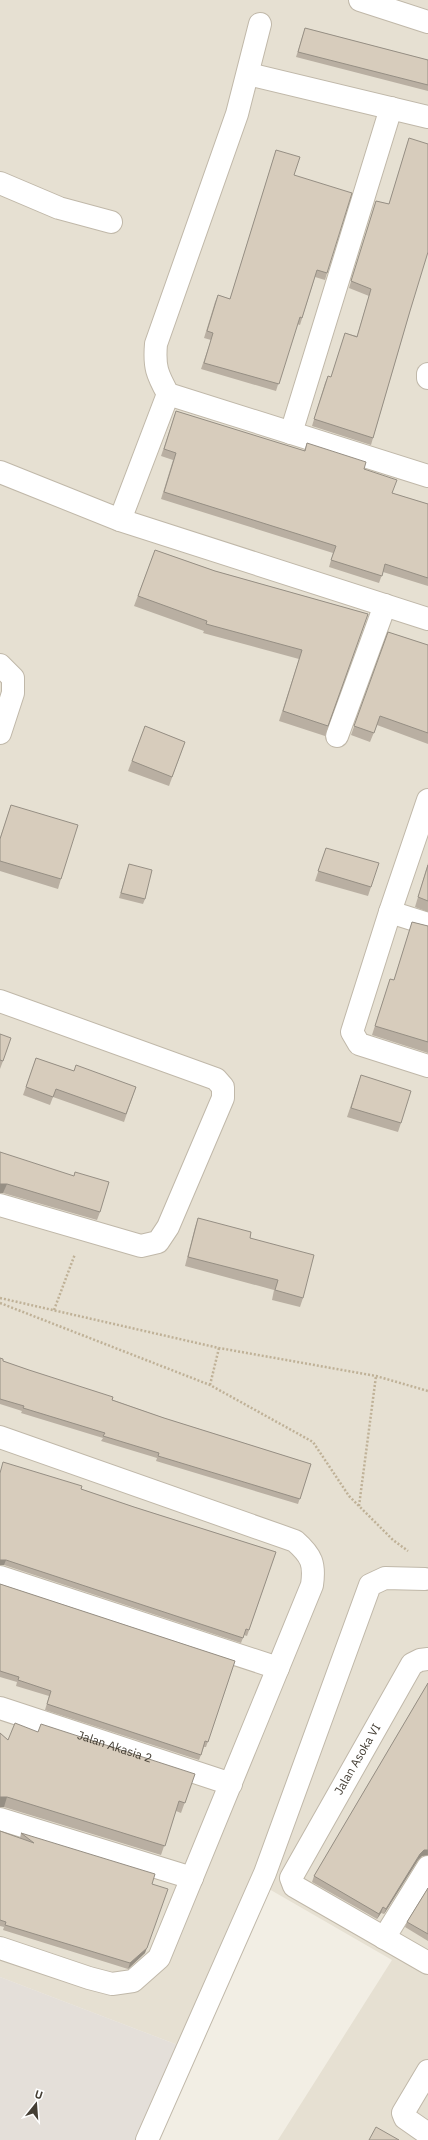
<svg xmlns="http://www.w3.org/2000/svg" width="428" height="2140" font-family="'IBM Plex Sans',sans-serif">
  <style>
    .residential { fill: #e6e0d2 }
    .industrial { fill: #e4dfd9 }
    .lines { fill: none; stroke-linecap: round; stroke-linejoin: round }
    .minor-casing { stroke: #c0b8a9; stroke-width: 24 }
    .path { stroke: #bfb197; stroke-width: 2.5; stroke-dasharray: 2 2; stroke-linecap: butt }
    .minor { stroke: #fff; stroke-width: 22 }
    .wall { fill: #b9afa2 }
    .shaded-wall { fill: #968f84 }
    .building { fill: #d7ccbc; stroke: #968f84 }
    .labels { text-anchor: middle; dominant-baseline: central; stroke-width: 4; stroke-linejoin: round; paint-order: stroke }
    .street-label { font-size: 12px; fill: #443e34; stroke: #fff }
  </style>
  <rect width="100%" height="100%" fill="#f2eee4"/>
  <polygon class="residential" points="0,0 428,0 428,2140 278,2140 392,1960 269,1889 183,2047 0,1977"/>
  <polygon class="industrial" points="0,1977 183,2047 149,2140 0,2140"/>
  <g class="lines">
    <defs>
      <g id="minor">
        <polyline points="360,0 428,22"/>
        <path d="M260 24 237 114 156 344C154 367 157 374 168 394L428 476"/>
        <polyline points="248,74 428,117"/>
        <polyline points="0,183 59,208 111,222"/>
        <polyline points="428,374 428,378"/>
        <polyline points="291,433 391,108"/>
        <polyline points="0,472 120,520 428,619"/>
        <polyline points="120,520 168,394"/>
        <polyline points="0,665 13,678 13,693 0,733"/>
        <polyline points="337,736 385,605"/>
        <polyline points="428,800 390,912 352,1032 359,1044 428,1066"/>
        <polyline points="390,912 428,924"/>
        <polyline points="0,1001 216,1079 223,1087 223,1098 168,1227 158,1242 141,1246 0,1205"/>
        <path d="M0 1437 295 1541C312 1556 315 1564 312 1585L159 1958 133 1981 112 1984 89 1978 0 1948"/>
        <polyline points="0,1577 278,1668"/>
        <polyline points="428,1659 420,1660 412,1664 291,1878 294,1886 428,1963"/>
        <path id="s1" d="M0 1708 231 1784"/>
        <polyline points="0,1819 192,1878"/>
        <polyline points="384,1938 428,1867"/>
        <polyline points="428,2071 403,2113 405,2118 428,2134"/>
        <polyline points="147,2140 265,1873 370,1585 385,1578 425,1579"/>
      </g>
    </defs>
    <use href="#minor" class="minor-casing"/>
    <g class="path">
      <polyline points="0,1298 219,1348 376,1376 428,1391"/>
      <polyline points="0,1303 210,1385 313,1442 349,1496 393,1540 408,1551"/>
      <polyline points="54,1310 75,1254"/>
      <polyline points="210,1385 219,1348"/>
      <polyline points="359,1506 376,1376"/>
    </g>
    <use href="#minor" class="minor"/>
  </g>
  <g class="wall">
    <polygon points="305,28 428,60 428,91 296,57"/>
    <polygon points="409,138 410,311 373,438 371,445 312,426 325,383 328,376 331,377 345,333 357,336 369,296 349,288 376,201 389,204"/>
    <polygon points="276,150 294,175 327,273 325,280 315,277 300,325 297,324 276,391 201,369 211,340 204,338 215,302 218,295 230,299"/>
    <polygon points="176,411 304,451 307,443 364,469 392,493 428,504 428,586 383,572 379,583 329,567 333,553 161,499 173,460 161,456"/>
    <polygon points="155,550 215,571 368,614 325,736 279,721 299,659 203,633 204,631 134,606"/>
    <polygon points="388,632 428,645 428,744 377,725 370,742 351,735"/>
    <polygon points="145,726 185,742 169,786 128,771"/>
    <polygon points="11,805 61,879 58,889 0,871 0,838"/>
    <polygon points="326,848 371,887 368,896 315,881"/>
    <polygon points="428,863 428,912 415,907"/>
    <polygon points="129,864 145,899 143,904 119,898"/>
    <polygon points="412,922 428,926 428,1053 372,1035 390,979 394,980"/>
    <polygon points="0,1034 3,1061 0,1069"/>
    <polygon points="36,1058 74,1071 136,1087 124,1122 53,1097 50,1105 23,1095"/>
    <polygon points="361,1075 401,1123 398,1132 347,1117"/>
    <polygon points="0,1152 100,1212 97,1220 3,1193 0,1193"/>
    <polygon points="198,1218 250,1238 303,1298 300,1307 272,1300 274,1290 185,1266 195,1227"/>
    <polygon points="0,1358 3,1361 164,1418 311,1464 298,1504 156,1461 157,1458 101,1441 103,1438 21,1413 22,1411 0,1404"/>
    <polygon points="0,1472 81,1489 134,1507 276,1552 247,1636 244,1635 241,1643 4,1565 0,1565"/>
    <polygon points="0,1584 235,1661 206,1747 204,1747 199,1760 45,1710 49,1696 16,1686 17,1682 0,1677"/>
    <polygon points="428,1683 428,1855 422,1856 418,1860 384,1914 381,1913 377,1919 312,1882 314,1876"/>
    <polygon points="38,1732 195,1774 181,1813 176,1811 161,1855 4,1807 0,1807 0,1733 8,1740"/>
    <polygon points="0,1831 20,1838 21,1833 152,1884 145,1953 128,1969 3,1930 4,1927 0,1926"/>
    <polygon points="428,1888 428,1941 405,1927 407,1922"/>
  </g>
  <g class="shaded-wall">
    <polygon points="0,1184 7,1184 3,1193 0,1193"/>
    <polygon points="0,1560 6,1560 4,1565 0,1565"/>
    <polygon points="0,1797 7,1797 4,1807 0,1807"/>
    <polygon points="424,1850 428,1850 428,1855 422,1856 418,1860 384,1914 386,1909 420,1854"/>
    <polygon points="383,1907 381,1913 377,1919 379,1914"/>
    <polygon points="147,1948 145,1953 128,1969 130,1963"/>
  </g>
  <g class="building">
    <polygon points="305,28 428,60 428,85 298,52"/>
    <polygon points="409,138 428,144 428,252 410,311 373,438 314,419 328,376 331,377 345,333 357,337 371,289 351,281 376,201 389,204"/>
    <polygon points="276,150 300,157 294,175 352,193 327,273 317,270 302,318 300,317 279,384 204,363 213,333 207,331 218,295 230,299"/>
    <polygon points="176,411 305,451 307,443 366,462 364,469 397,480 392,493 428,504 428,578 385,564 382,576 331,560 336,546 164,492 176,453 164,449"/>
    <polygon points="155,550 215,571 368,614 328,726 283,711 302,650 206,624 207,621 138,596"/>
    <polygon points="388,632 428,645 428,733 380,716 374,733 354,726"/>
    <polygon points="145,726 185,742 172,777 132,761"/>
    <polygon points="11,805 78,825 61,879 0,861 0,839"/>
    <polygon points="326,848 379,863 371,887 318,871"/>
    <polygon points="129,864 152,870 145,899 121,893"/>
    <polygon points="428,865 428,901 418,897"/>
    <polygon points="412,922 428,926 428,1042 375,1026 390,979 394,980"/>
    <polygon points="0,1034 11,1038 3,1061 0,1060"/>
    <polygon points="36,1058 74,1071 76,1065 136,1087 126,1114 56,1089 53,1097 26,1087"/>
    <polygon points="361,1075 411,1091 401,1123 351,1108"/>
    <polygon points="0,1152 74,1176 75,1172 109,1182 100,1212 7,1184 0,1184"/>
    <polygon points="198,1218 251,1232 250,1238 314,1255 303,1298 275,1290 278,1280 188,1257"/>
    <polygon points="0,1358 3,1359 3,1361 29,1370 113,1397 112,1400 164,1418 311,1464 300,1499 158,1456 159,1453 103,1436 105,1433 23,1408 24,1406 0,1399"/>
    <polygon points="3,1462 82,1486 81,1489 134,1507 276,1552 249,1630 246,1629 243,1638 6,1560 0,1560 0,1473"/>
    <polygon points="0,1584 235,1661 208,1742 205,1741 201,1755 47,1704 51,1691 18,1680 19,1677 0,1671"/>
    <polygon points="428,1683 428,1850 424,1850 420,1854 386,1909 383,1907 379,1914 314,1876"/>
    <polygon points="15,1723 38,1732 41,1724 195,1774 185,1803 179,1801 165,1846 7,1797 0,1797 0,1733 8,1740"/>
    <polygon points="0,1831 34,1843 21,1833 155,1874 152,1884 168,1889 147,1948 130,1963 5,1925 6,1922 0,1920"/>
    <polygon points="428,1888 428,1934 407,1922"/>
    <polygon points="376,2127 399,2140 369,2140"/>
  </g>
  <g class="labels">
    <g class="street-label">
      <text stroke="none"><textPath href="#s1" startOffset="121">Jalan Akasia 2</textPath></text>
      <text transform="translate(357 1759) rotate(-60)">Jalan Asoka VI</text>
    </g>
  </g>
  <g transform="translate(36 2104) rotate(17)" stroke="#ffffff" stroke-width="3" paint-order="stroke">
  <path d="M0-3L7 15L0 10L-7 15Z" fill="#443e34"/>
  <text y="-6" font-size="11" font-weight="bold" text-anchor="middle" fill="#443e34">U</text>
  </g>
</svg>
